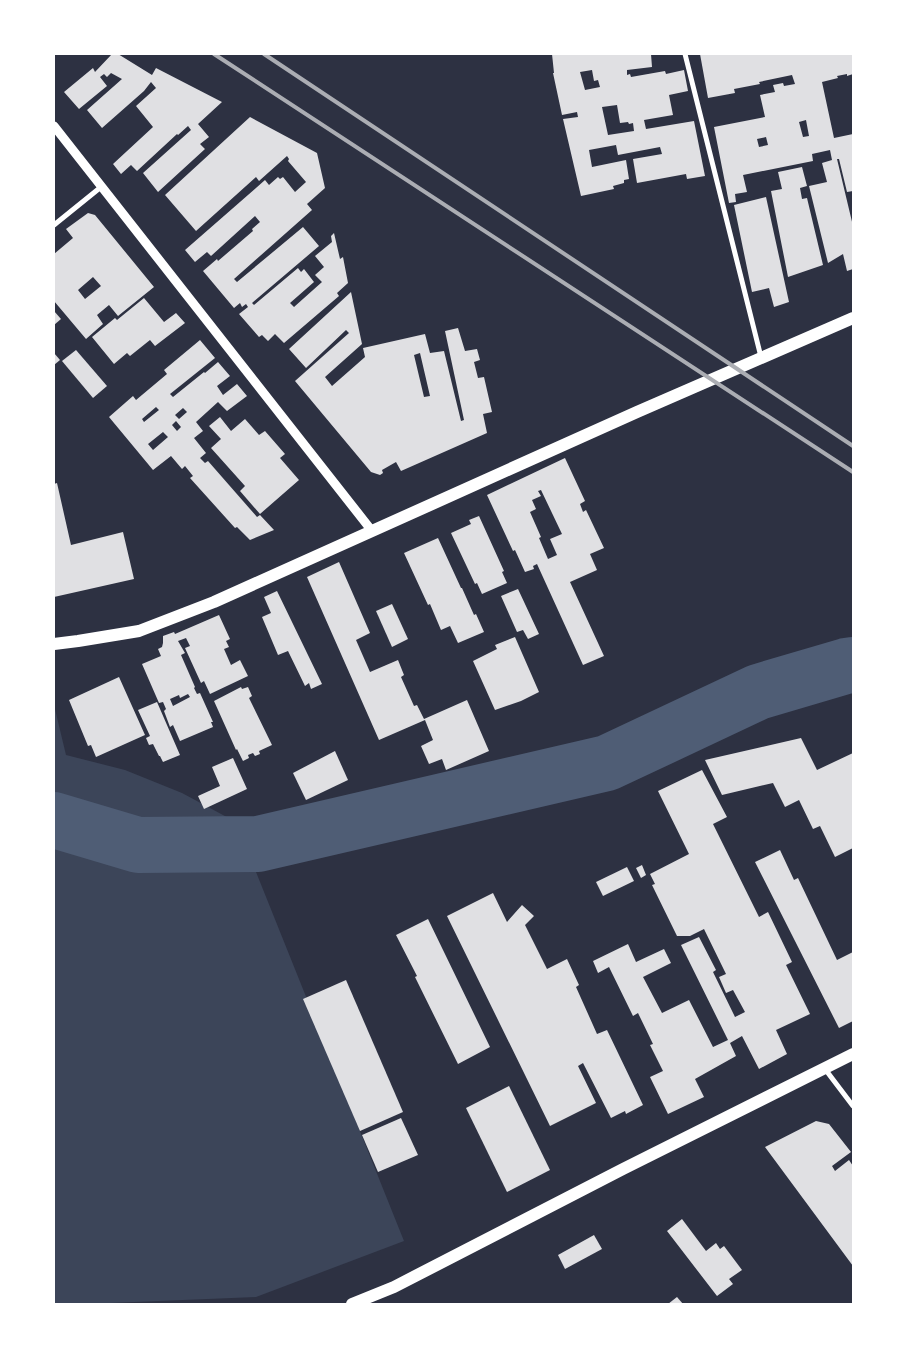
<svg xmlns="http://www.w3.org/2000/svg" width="907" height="1358" font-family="'Public Sans',sans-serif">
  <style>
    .green { fill: #3c4559 }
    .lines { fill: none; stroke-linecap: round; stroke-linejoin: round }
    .river { stroke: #4f5d75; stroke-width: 56 }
    .building { fill: #e0e0e3; fill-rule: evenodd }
    .minor { stroke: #fff; stroke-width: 5 }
    .tertiary { stroke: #fff; stroke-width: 9 }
    .primary { stroke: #fff; stroke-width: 12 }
    .rail { stroke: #abadb3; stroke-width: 4 }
  </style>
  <rect width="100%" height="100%" fill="#2d3142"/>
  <polygon class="green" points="54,705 66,755 125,770 182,793 236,822 404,1241 256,1297 86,1304 54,1304"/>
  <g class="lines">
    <polyline class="river" points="54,820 138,845 258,844 607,763 758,692 846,666 853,665"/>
  </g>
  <g class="building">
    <polygon points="112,54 118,54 152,75 156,68 222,102 198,124 209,137 200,144 205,149 158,192 143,173 191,130 188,126 178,135 177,134 137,171 131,165 121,174 113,164 153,127 136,106 156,88 151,82 144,91 102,128 87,110 122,79 111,73 107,77 104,74 100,77 107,86 79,109 64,92 93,68 95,72"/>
    <path d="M552 54H651L652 67 627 70V75L630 74 631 77 665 71 666 74 684 70 688 91 669 95 673 115 644 120 646 129 694 121 705 176 687 179 686 174 637 183 633 159 662 154 660 147 618 155 616 145 589 150 592 167 626 160 629 179 624 180V183L613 186 614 189 581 196 563 119 578 117 577 112 562 115 553 73H554ZM592 70 594 81 598 80 600 87 585 90 580 72ZM617 105 620 123 628 122 629 124 633 123 634 131 608 135 602 107Z"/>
    <path d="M700 54H816V55L853 54V74L847 76V74L837 76 838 78 822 82 834 138 853 134V191L847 192 839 159H837L853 226V269L847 271 843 254 828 263 809 186 827 182 822 163 832 160 830 150 812 154 813 161 743 175 747 192 735 194 736 202 729 203 714 127 765 117 760 95 775 92 773 85 783 83 784 86 795 84 792 75 759 82 760 84 734 89 735 93 708 98ZM806 120 809 136 803 137 799 122ZM766 137 768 145 759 147 757 139Z"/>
    <polygon points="250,117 317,153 325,188 307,204 312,210 234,279 237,282 303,227 319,246 252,303 254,305 298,268 301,272 304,269 314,282 290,303 294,307 322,282 315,275 324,267 315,256 332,242 331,236 334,233 340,259 343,257 348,283 337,293 339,296 284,343 275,334 268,341 262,335 259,337 239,314 248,307 246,304 242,307 240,303 234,308 203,271 217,259 218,261 253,231 252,229 260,222 255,216 211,256 207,252 195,262 185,250 265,180 269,185 278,177 280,179 283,177 295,192 306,182 288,161 289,159 287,156 259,181 256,177 196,231 165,195"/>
    <polygon points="802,167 807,186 800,188 802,199 807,198 823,265 788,277 771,191 782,189 778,172"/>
    <polygon points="766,197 789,302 774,307 769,288 752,292 734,205"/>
    <path d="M88 213 95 215 154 287 118 316 109 305 97 315 103 324 86 339 54 301V254L73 238 66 229ZM93 277 101 286 85 299 78 290Z"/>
    <path d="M351 292 362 344 325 377 332 386 365 357 363 348 425 334 430 353 444 351 461 421 464 420 445 331 458 328 465 351 477 349 480 360 474 362 478 378 484 377 492 412 483 414 487 433 401 471 396 462 382 470 383 473 380 475 371 472 295 381 349 333 346 330 306 368 289 349ZM420 353 430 396 424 397 414 355Z"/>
    <polygon points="144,298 164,322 176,313 185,323 155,346 150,340 130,356 127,353 114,364 92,337 115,318 117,320"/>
    <polygon points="54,311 61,319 54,325"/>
    <path d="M200 340 215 358 170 394 173 397 204 372 205 373 218 362 230 376 217 386 223 395 237 384 247 396 227 411 218 402 196 422 203 431 194 438 206 453 200 458 205 463 208 461 257 517 260 515 274 530 250 540 237 527 235 528 190 478 193 476 185 466 182 469 171 456 153 470 109 417 133 396 136 400 167 374 164 370ZM156 407 159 410 144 422 142 419ZM183 408 187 412 179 419 175 415ZM176 421 181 427 177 431 172 425ZM163 432 168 437 153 450 148 444Z"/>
    <polygon points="76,350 107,386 93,398 62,361"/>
    <polygon points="54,353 60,360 54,365"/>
    <polygon points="220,417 231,431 245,419 259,435 265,431 285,454 280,458 299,480 260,514 240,491 245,486 211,448 221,439 209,426"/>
    <path d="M565 458 585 501 580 504 583 512 586 510 604 548 590 554 597 570 570 582 604 656 583 665 537 564 533 566 534 569 525 572 515 550 513 551 487 495ZM541 490 562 534 550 539 557 555 548 559 539 538 541 537 530 512 536 509 532 500 541 496 538 491Z"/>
    <polygon points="57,483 71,545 123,532 134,579 54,597 54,484"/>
    <polygon points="479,516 504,571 502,572 507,583 482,594 477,583 475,584 451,533 471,524 469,520"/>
    <polygon points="438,538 461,588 462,588 474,615 476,614 484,632 458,643 450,626 441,630 430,604 428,605 404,553"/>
    <polygon points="339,562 370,633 356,640 370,672 398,660 404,675 401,677 414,706 417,705 424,719 467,700 489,751 446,770 442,759 429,764 421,746 433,740 425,720 379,740 307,577"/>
    <polygon points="518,589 539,634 528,639 523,630 517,632 501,596"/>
    <polygon points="277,591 322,684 311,689 309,683 305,686 288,651 278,655 262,617 271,613 264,597"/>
    <polygon points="392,604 408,639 392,647 376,611"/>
    <path d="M219 615 230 639 226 641 229 647 224 649 231 665 240 660 248 676 210 694 204 681 201 683 185 648 190 646 186 638 178 641 185 653 181 655 195 687 194 688 197 694 200 693 213 722H211L213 727 180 741 173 725 170 727 164 711 166 709 163 702 159 703 142 664 161 656 158 649 162 647 163 643V636L174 632 175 634ZM188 694 190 697 173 706 170 699 179 695 180 698Z"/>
    <polygon points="515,637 539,692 521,701 495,710 473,661 497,649 495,645"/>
    <polygon points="119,677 145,735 96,757 91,745 88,746 69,700"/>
    <polygon points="241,687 242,689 248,687 252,696 249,698 272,745 259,751 260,754 255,756 253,753 248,755 249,758 243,761 237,749 236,750 214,701"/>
    <polygon points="157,702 180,755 163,762 160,756 159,756 153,744 149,745 146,738 150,736 138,710"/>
    <polygon points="801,738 817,770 853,753 853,848 835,857 820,826 813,829 799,800 785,807 773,783 722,795 705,760"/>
    <polygon points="335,751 348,780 306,800 293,773"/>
    <polygon points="233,758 247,789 204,809 198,796 220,786 212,767"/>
    <polygon points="702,770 727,817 713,824 759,917 768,912 792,962 786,965 810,1014 776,1030 787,1054 759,1069 742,1036 730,1043 736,1056 695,1079 704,1097 668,1114 650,1077 663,1071 650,1045 653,1044 638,1013 633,1016 609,967 598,973 593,961 628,944 636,962 664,949 671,963 643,977 662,1013 689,1000 713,1047 728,1040 681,945 699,937 716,970 713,972 735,1017 745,1012 733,990 726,993 719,977 726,974 704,929 690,936 677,936 652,885 655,884 650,874 689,854 658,791"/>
    <polygon points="780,850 794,880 798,878 837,960 853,952 853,1021 839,1028 755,862"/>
    <polygon points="642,865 646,875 641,878 636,868"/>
    <polygon points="627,867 634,881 603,896 596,882"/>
    <polygon points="493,893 507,922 522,905 534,916 525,925 547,969 567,959 579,985 576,987 597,1034 607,1030 643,1105 626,1114 625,1111 611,1118 583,1063 578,1066 596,1103 550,1126 447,916"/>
    <polygon points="428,919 490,1047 458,1064 415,977 417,976 396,935"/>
    <polygon points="346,980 403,1112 360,1131 303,999"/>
    <polygon points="509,1086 550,1170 507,1192 466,1108"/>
    <polygon points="401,1118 418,1155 378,1172 362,1135"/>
    <polygon points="816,1121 829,1124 851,1152 832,1166 835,1171 849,1160 853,1166 853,1266 765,1147"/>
    <polygon points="682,1219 706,1251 716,1243 720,1249 724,1246 742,1270 729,1279 733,1284 717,1296 667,1231"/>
    <polygon points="594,1235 602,1249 565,1269 558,1255"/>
    <polygon points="677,1297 683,1304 668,1304"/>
  </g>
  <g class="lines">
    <g class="minor">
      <polyline points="685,54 761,357"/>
      <polyline points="54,225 101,187"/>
      <polyline points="825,1069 853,1106"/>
    </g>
    <polyline class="tertiary" points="54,126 372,531"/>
    <g class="primary">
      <polyline points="54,644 78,641 139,631 214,602 637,412 853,318"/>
      <polyline points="352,1304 394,1287 623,1169 853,1054"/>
    </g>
    <g class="rail">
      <polyline points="214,54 853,472"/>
      <polyline points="264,54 853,446"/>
    </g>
  </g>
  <rect width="907" height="1358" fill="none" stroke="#ffffff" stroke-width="110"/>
</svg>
